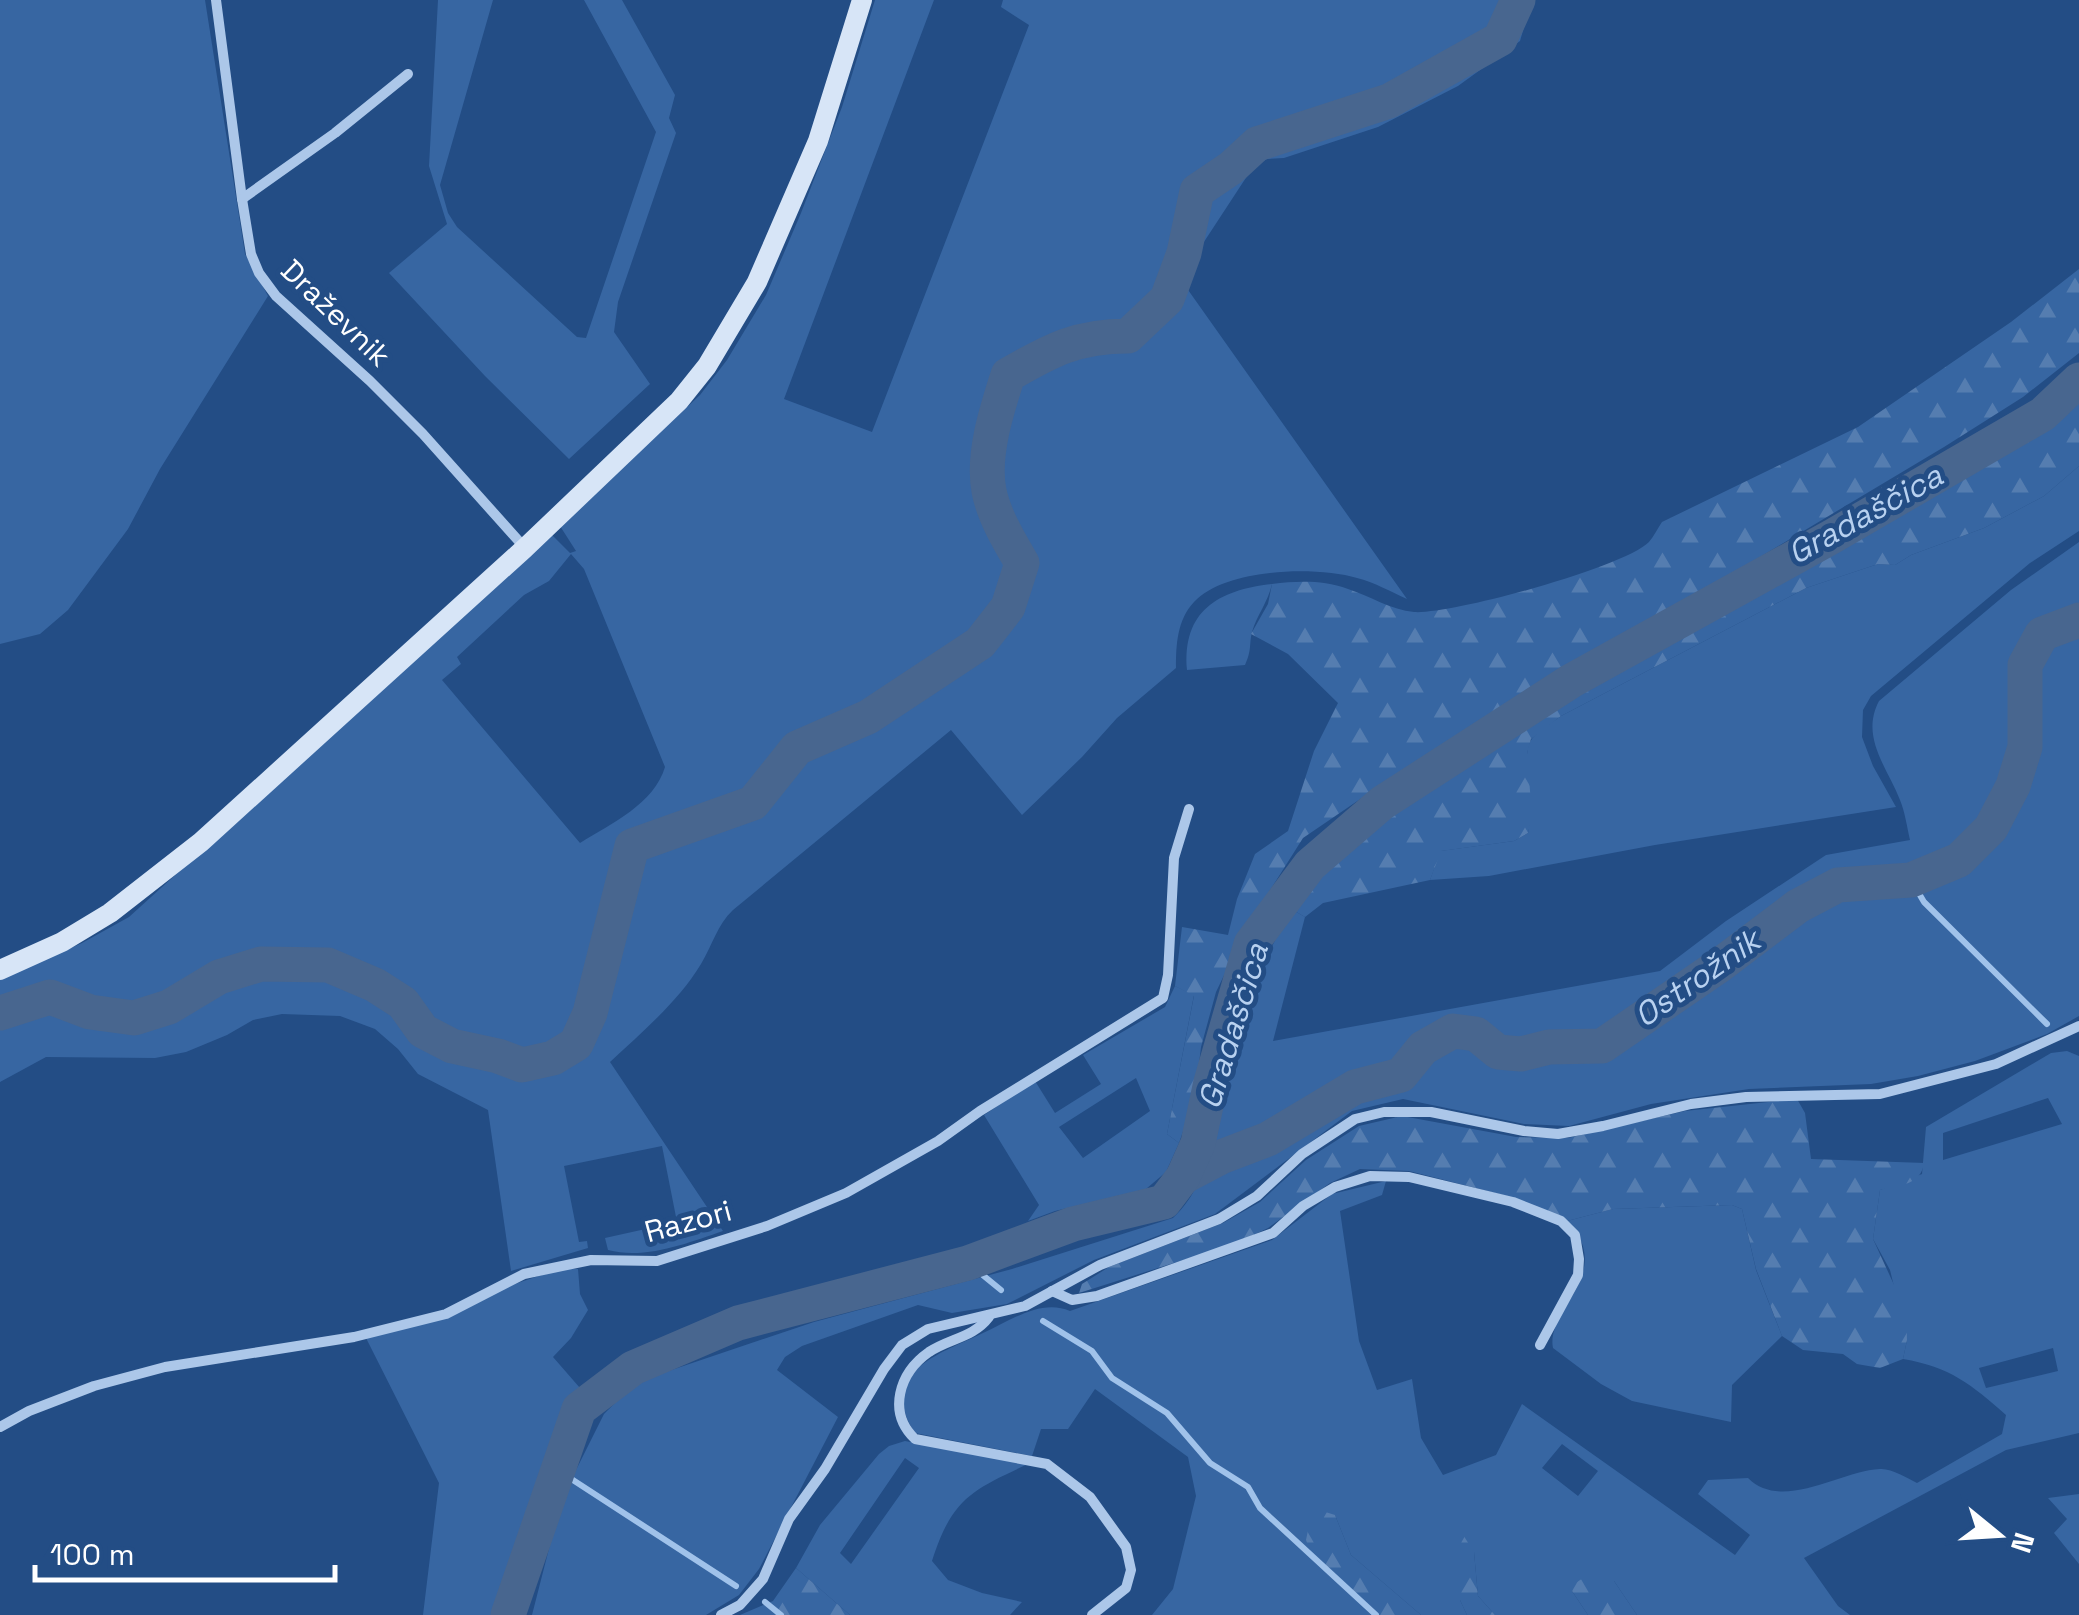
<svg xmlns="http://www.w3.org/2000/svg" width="2079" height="1615" font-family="'Space Grotesk',sans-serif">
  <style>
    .grass { fill: #3766a2; fill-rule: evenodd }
    .forest { fill: url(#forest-firs) }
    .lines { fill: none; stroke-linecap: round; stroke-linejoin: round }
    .stream { stroke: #a0c2ea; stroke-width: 6 }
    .river { stroke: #48668f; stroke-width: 35 }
    .street { stroke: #acc7e9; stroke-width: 10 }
    .secondary { stroke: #d7e5f7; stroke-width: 20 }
    .labels { text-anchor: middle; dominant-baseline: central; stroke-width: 10; stroke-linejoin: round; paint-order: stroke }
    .street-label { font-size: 30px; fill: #fff; stroke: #234d85 }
    .water-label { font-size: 32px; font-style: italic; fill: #b8d1f0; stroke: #234d85 }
  </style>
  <defs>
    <pattern id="forest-firs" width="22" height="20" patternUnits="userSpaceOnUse" patternTransform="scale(2.5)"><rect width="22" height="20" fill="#3766a2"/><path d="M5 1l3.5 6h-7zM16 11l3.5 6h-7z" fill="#557db0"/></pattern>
  </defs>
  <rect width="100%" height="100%" fill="#234d85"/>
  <g class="grass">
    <polygon points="0,0 205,0 245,254 268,296 160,469 128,529 68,610 40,634 0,644"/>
    <polygon points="438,0 493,0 440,185 448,213 457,227 577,337 586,338 656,132 584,0 622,0 675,95 669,118 676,133 618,302 614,332 650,384 569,459 485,376 389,273 447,224 429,166"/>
    <path d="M875 0H934L784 399 872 432 1029 25 1001 7 1003 0H1532L1520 41 1458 86 1378 127 1284 158 1267 159 1253 167 1198 251 1186 287 1407 599C1391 592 1374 582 1357 578 1315 566 1226 568 1194 602 1177 620 1176 645 1176 668L1117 718 1082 757 1022 815 951 730 733 910C717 925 713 944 701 964 678 1002 642 1032 610 1062L723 1231C688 1243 645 1260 608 1250L605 1238 677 1222 662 1146 564 1166 579 1242 587 1241 588 1248 511 1271 488 1110 418 1074 398 1049 375 1029 340 1016 282 1014 253 1020 227 1035 186 1052 155 1058 46 1057 0 1082V979L82 943 129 917 551 534 570 553 576 551 560 526 700 395 727 360 766 295 801 213 842 107ZM571 554 584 569 665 767C654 804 612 823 580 843L442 680 461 664 457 657 524 595 549 581Z"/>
    <path d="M2079 466V531L2030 563 1871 696 1863 710 1862 737 1873 766 1896 807 1655 845 1489 876 1430 880 1440 851 1514 841 1528 833C1534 808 1521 760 1530 742 1535 732 1552 723 1561 716L1806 588 1878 564 1895 565 1911 555 1984 528 2044 496Z"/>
    <path d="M2079 542V1016L2047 1034 1975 1061 1918 1076 1871 1084 1749 1089 1651 1104 1569 1126 1524 1124 1403 1099 1352 1111 1215 1214 1094 1260 1007 1304 952 1313 918 1305 802 1346 785 1357 777 1370 838 1417 759 1569 739 1595 706 1615H532L562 1498 604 1414 636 1382 814 1322 1012 1269 1173 1218C1216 1180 1222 1093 1237 1038 1248 995 1268 948 1293 910L1305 917 1273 1041 1660 971 1726 921 1826 855 1910 840C1907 827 1905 812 1900 800 1887 767 1860 737 1879 701L2011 590Z"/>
    <path d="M1272 584C1268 602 1257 615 1252 632 1249 644 1252 650 1245 665L1187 670C1182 611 1218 590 1272 584Z"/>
    <path d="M1175 986 1194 995 1167 1134 1179 1143 1166 1172 1146 1189 1055 1211 1028 1221 1039 1205 984 1115 1035 1081 1055 1113 1101 1084 1083 1055 1165 1007ZM1136 1078 1150 1111 1083 1158 1059 1127Z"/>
    <path d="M2067 1051 2079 1056V1433L2006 1450 1804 1558 1838 1606 1850 1615H1637L1614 1581 1572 1591 1588 1615H1495L1478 1596 1474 1552 1460 1600 1467 1615H1421L1351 1555 1335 1515 1311 1556 1371 1615H1152L1173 1589 1196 1496 1188 1457 1095 1389 1068 1429H1041L1032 1456 915 1433C875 1373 941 1353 983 1333 1010 1321 1041 1298 1070 1311L1272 1240 1332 1194 1386 1181 1382 1195 1340 1211 1359 1341 1377 1390 1412 1379 1421 1438 1443 1475 1496 1455 1522 1404 1735 1555 1750 1535 1698 1494 1708 1480 1748 1478C1782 1512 1840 1471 1880 1469 1891 1468 1907 1478 1917 1483L2002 1434 2006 1415C1971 1384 1950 1367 1903 1359L1907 1340 1890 1270 1873 1239 1880 1190 1922 1174 1926 1127 2051 1053ZM2048 1098 2062 1124 1943 1160V1133ZM2053 1348 2058 1371 1986 1388 1979 1368ZM1562 1444 1598 1471 1578 1496 1542 1468Z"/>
    <path d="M1732 1205 1742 1209 1756 1270 1782 1336 1732 1385 1731 1422 1632 1401 1601 1384 1553 1348C1545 1311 1617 1272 1567 1221L1613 1209Z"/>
    <path d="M567 1269H578L580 1294 588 1310 571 1338 553 1357 580 1388 566 1400 495 1615H423L439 1483 365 1336C435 1325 497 1283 567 1269Z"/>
    <path d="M905 1441 1028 1464C972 1490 952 1498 932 1561L948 1580 982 1593 1022 1602 1010 1615H850L796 1568 820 1525 879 1454 889 1446ZM905 1458 919 1468 851 1564 840 1553Z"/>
    <polygon points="2079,1494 2079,1564 2054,1533 2067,1519 2048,1498"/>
  </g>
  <g class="forest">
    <path d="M2079 269V353L2023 397 1944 447 1397 774 1303 838 1248 925 1216 992 1201 1047 1195 1096 1179 1143 1167 1134 1194 996 1175 986 1182 927 1228 935 1237 899 1255 854 1288 831 1314 751 1338 703 1288 654 1251 634 1268 604 1272 584C1299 581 1322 580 1348 589 1370 596 1391 610 1414 612 1450 615 1625 567 1649 542 1654 536 1658 528 1662 522L1858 427 2011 322Z"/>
    <polygon points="2079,402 2079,466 2044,496 1984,528 1911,555 1895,565 1878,564 1806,588 1561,716 1531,739 1527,753 1532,816 1528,833 1514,841 1441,851 1430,880 1323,903 1305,917 1293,910 1317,876 1408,801 1498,746 1578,685 1777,585 2047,426"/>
    <path d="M1797 1099 1805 1113 1811 1159 1924 1163C1921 1185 1900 1185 1880 1190L1873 1239 1906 1311 1907 1340 1903 1359 1880 1368 1857 1364 1843 1354 1803 1350 1782 1336 1756 1269 1742 1209 1732 1205 1613 1209 1567 1221 1515 1198 1409 1171 1360 1169 1330 1183 1268 1228 1237 1243 1079 1293 1082 1284 1109 1267 1223 1223 1260 1202 1306 1160 1359 1126 1402 1116 1516 1137 1568 1138 1685 1111Z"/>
    <polygon points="1319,1510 1335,1515 1351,1555 1421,1615 1371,1615 1312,1556 1306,1540 1311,1516"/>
    <polygon points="1458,1527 1474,1552 1478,1596 1495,1615 1467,1615 1460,1600 1448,1531"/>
    <polygon points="796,1568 850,1615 740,1615 773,1601"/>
    <polygon points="1594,1571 1614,1581 1637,1615 1588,1615 1572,1591 1574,1584"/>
  </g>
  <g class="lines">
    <g class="stream">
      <polyline points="1911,880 1924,902 2047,1024"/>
      <polyline points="968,1263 1001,1290"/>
      <polyline points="1043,1321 1092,1351 1112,1378 1167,1413 1210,1463 1248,1487 1260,1508 1376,1615"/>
      <polyline points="556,1469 736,1586"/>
      <polyline points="765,1602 781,1615"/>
    </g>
    <g class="river">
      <path d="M0 1013 50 997 90 1012 134 1018 169 1007 219 977 261 964 328 965 375 985 403 1003 423 1031 452 1046 498 1056 522 1065 553 1058 576 1044 590 1013 632 846 753 803 797 748 868 717 980 643 1008 607 1022 563C1009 541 994 516 989 491 982 455 997 409 1008 375 1051 350 1077 336 1128 336L1167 299 1184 253 1197 191 1231 168 1257 144 1389 101 1500 39 1518 0"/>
      <polyline points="1183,1177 1221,1157 1268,1139 1355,1087 1401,1075 1423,1048 1453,1031 1476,1034 1498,1052 1521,1054 1549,1047 1602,1046 1720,965 1798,906 1838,885 1911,880 1959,860 1991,828 2013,786 2025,747 2025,665 2042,634 2079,620"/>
      <polyline points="508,1615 579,1409 633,1368 738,1323 968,1263 1073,1224 1164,1202 1183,1177 1198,1143 1211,1082 1251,944 1310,865 1382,803 1571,681 1833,536 2043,414 2079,380"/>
    </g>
    <g class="street">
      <polyline points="216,0 242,199 251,254 259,273 276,296 370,381 423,434 525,548"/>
      <polyline points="242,199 335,133 408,74"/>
      <polyline points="1052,1291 1072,1300 1097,1296 1273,1233 1303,1206 1335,1187 1370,1176 1409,1177 1513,1202 1561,1221 1575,1235 1579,1259 1578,1275 1540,1345"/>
      <path d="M989 1317C973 1338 950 1338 929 1352 899 1373 887 1412 915 1439L1047 1464 1090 1497 1126 1547 1131 1570 1126 1588 1092 1615"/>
      <polyline points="0,1427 29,1411 94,1386 165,1367 354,1337 446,1314 524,1274 591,1260 657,1261 767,1226 846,1193 938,1141 980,1111 1163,998 1168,975 1174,858 1189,809"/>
      <polyline points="721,1615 740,1605 763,1579 789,1519 825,1469 884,1369 902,1345 928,1329 1025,1306 1100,1265 1219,1219 1257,1196 1302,1154 1355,1119 1384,1112 1431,1112 1524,1131 1558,1134 1603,1126 1691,1104 1746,1097 1880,1094 1996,1064 2079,1026"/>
    </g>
    <polyline class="secondary" points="0,970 62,942 110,913 201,842 525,548 679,401 707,366 757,282 818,141 862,0"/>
  </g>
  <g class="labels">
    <g class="street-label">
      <text transform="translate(336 313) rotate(44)">Draževnik</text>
      <text transform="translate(688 1221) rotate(-15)">Razori</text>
    </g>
    <g class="water-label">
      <text transform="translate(1865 514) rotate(-29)">Gradaščica</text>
      <text transform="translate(1697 978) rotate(-35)">Ostrožnik</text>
      <text transform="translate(1233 1026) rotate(-73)">Gradaščica</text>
    </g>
  </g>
  <g transform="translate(1999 1535) rotate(108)" stroke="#234d85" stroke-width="8" paint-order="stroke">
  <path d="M0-8L18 38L0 25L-18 38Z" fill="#ffffff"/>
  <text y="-15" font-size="28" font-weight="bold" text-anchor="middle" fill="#ffffff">N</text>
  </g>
  <path d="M35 1565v15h300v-15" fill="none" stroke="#ffffff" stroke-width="5"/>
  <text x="50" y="1565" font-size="30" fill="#ffffff" stroke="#234d85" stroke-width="8" paint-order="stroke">100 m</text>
</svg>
